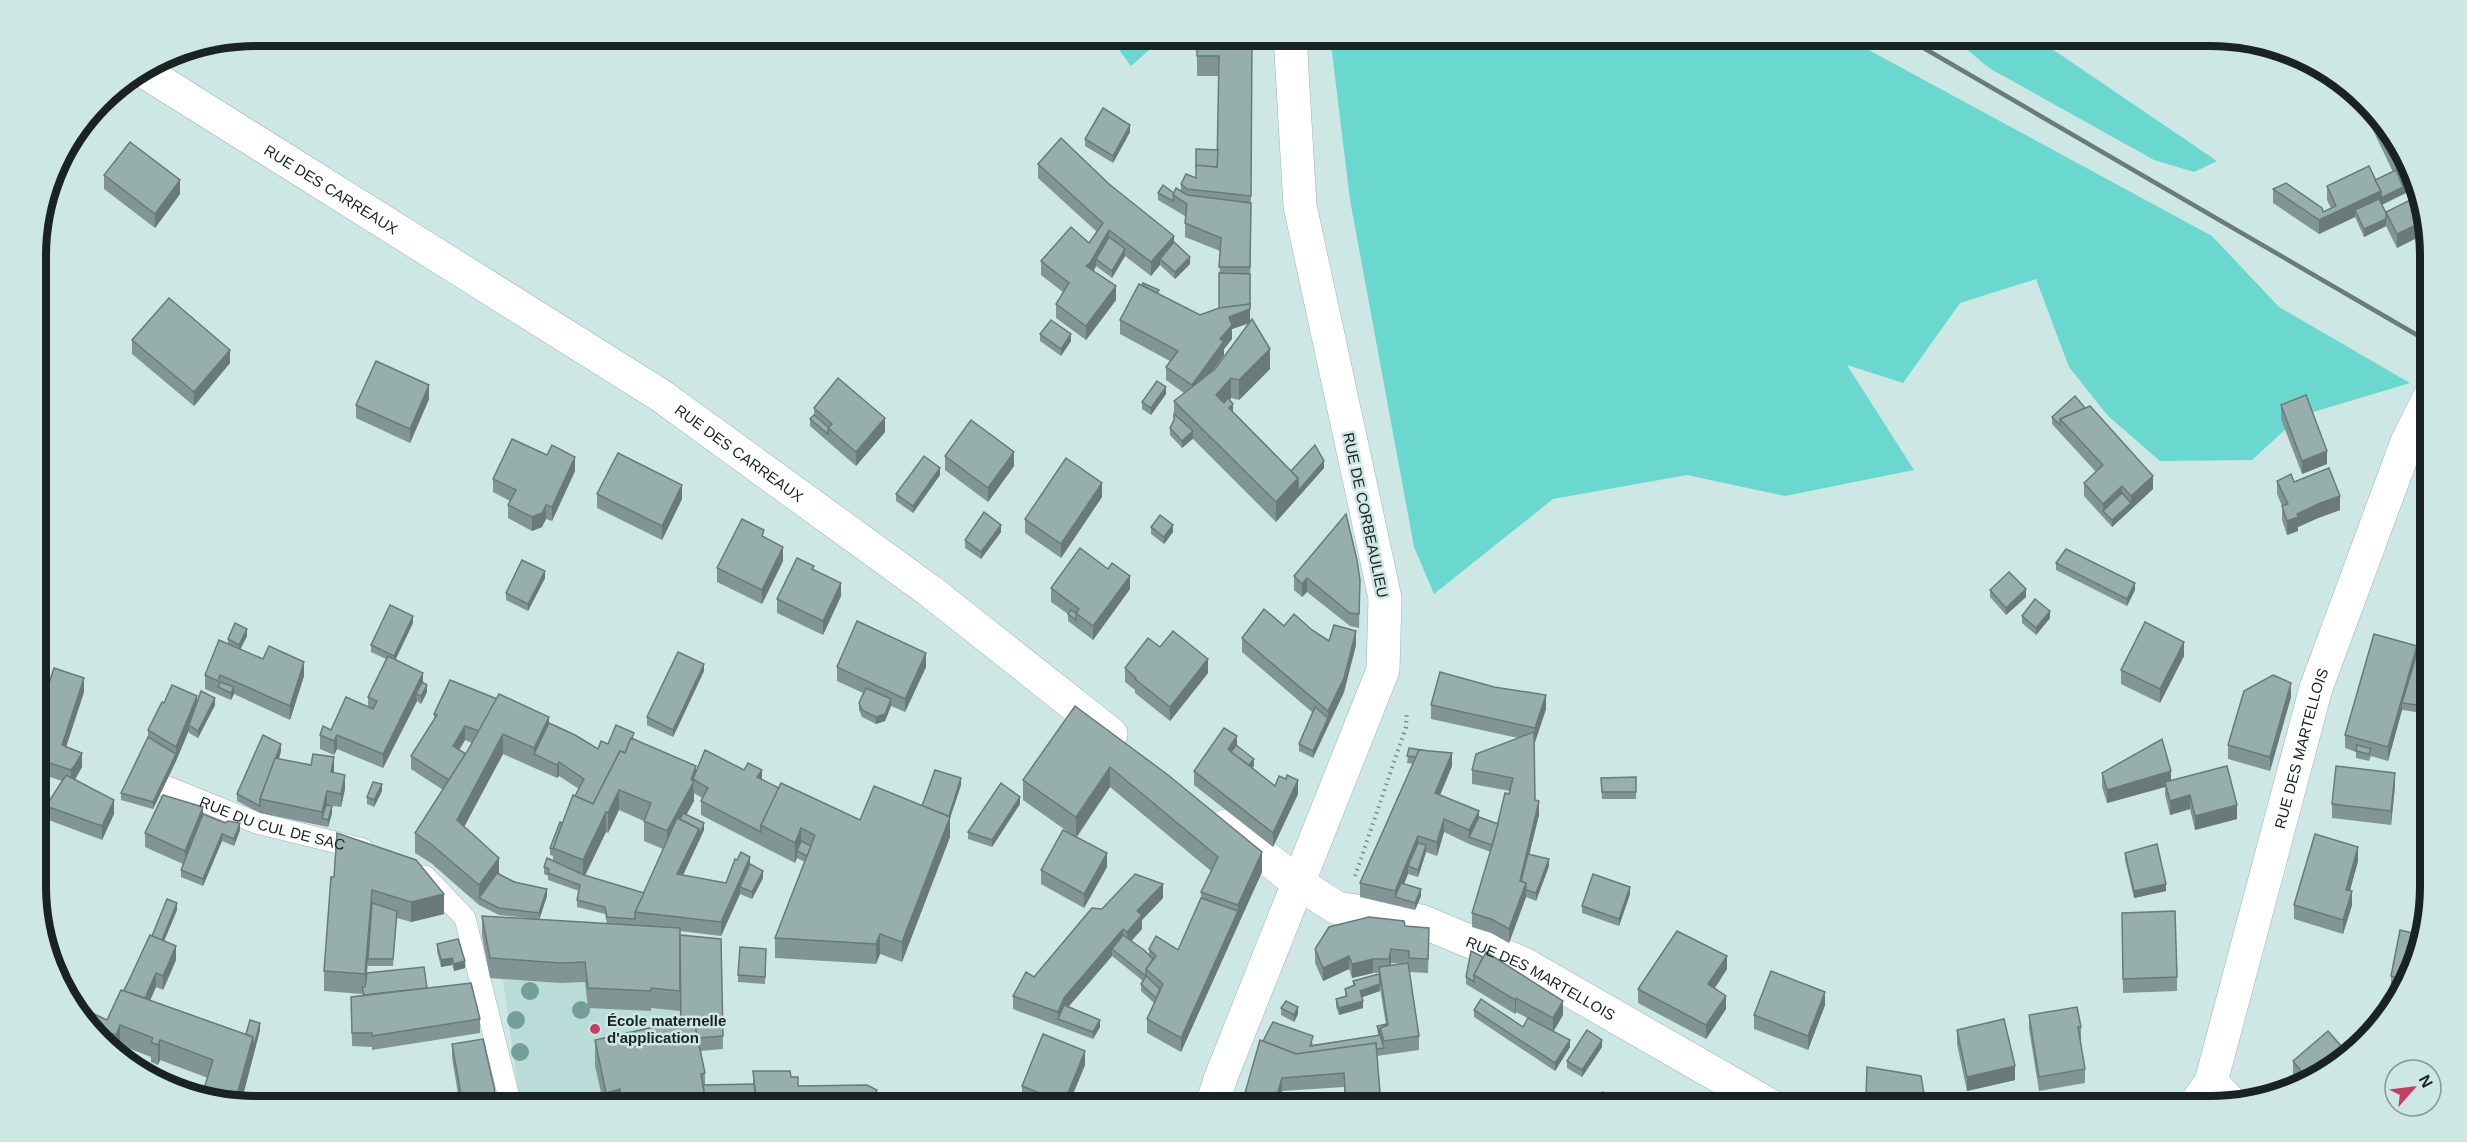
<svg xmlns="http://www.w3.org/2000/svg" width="2467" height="1142" font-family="Helvetica,sans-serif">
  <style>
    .built { fill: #b9dcd8 }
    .green { fill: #6bd8cf }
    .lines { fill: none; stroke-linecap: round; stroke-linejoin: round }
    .service-casing { stroke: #9cb5b2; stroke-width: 22 }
    .minor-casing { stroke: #9cb5b2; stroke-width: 34 }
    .tertiary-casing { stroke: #9cb5b2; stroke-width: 34 }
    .path { stroke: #7a8d8b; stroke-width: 4; stroke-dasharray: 1.5 4.5; stroke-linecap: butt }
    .service { stroke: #fff; stroke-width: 21 }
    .minor { stroke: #fff; stroke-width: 33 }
    .tertiary { stroke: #fff; stroke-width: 33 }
    .rail { stroke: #6a7b79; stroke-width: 4.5 }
    .tree { fill: #749e9a }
    .wall { fill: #819694; fill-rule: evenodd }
    .shaded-wall { fill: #697a78 }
    .building { fill: #96afac; stroke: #697a78; stroke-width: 1.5 }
    .poi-dot { fill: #c93b63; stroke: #cde7e4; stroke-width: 2 }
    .labels { text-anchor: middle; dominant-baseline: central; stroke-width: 5; stroke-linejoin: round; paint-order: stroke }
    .street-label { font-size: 15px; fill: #192322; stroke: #cde7e4 }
    .poi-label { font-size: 15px; font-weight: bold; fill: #192322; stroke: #cde7e4; text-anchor: start }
    .rim { fill: none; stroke: #192322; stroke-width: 8 }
  </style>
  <rect width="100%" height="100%" fill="#cde7e4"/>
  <polygon class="built" points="482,936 680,948 702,1106 520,1106 503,979 490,978"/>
  <g class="green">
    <polygon points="1109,36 1165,36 1131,66"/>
    <polygon points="1330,36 1843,36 2212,236 2279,307 2410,383 2300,416 2252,460 2160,461 2108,416 2069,367 2036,279 1960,303 1903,383 1847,365 1914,470 1785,496 1687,475 1553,499 1434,594 1414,547 1350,200"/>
    <polygon points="1951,36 2033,36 2217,161 2194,172 2154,160 1989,68"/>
  </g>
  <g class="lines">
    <defs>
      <g id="service">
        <path id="s1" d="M165 786 257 823 363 849"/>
        <polyline points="425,876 465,918 511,1106"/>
      </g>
      <g id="minor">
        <path id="s2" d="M145 72 660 395 930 591 1111 734"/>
        <path id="s3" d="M1226 826 1298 883 1337 908 1421 921 1524 964 1771 1106"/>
        <polyline points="2211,1082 2232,1104"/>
        <path id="s4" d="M2194 1106 2211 1082 2316 688 2407 442 2430 396"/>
      </g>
      <polyline id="tertiary" points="1217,1106 1215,1095 1221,1077 1383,670 1385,598 1300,206 1290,36"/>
    </defs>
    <use href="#service" class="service-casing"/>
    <use href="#minor" class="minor-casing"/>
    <use href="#tertiary" class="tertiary-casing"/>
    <polyline class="path" points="1355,876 1406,727 1407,712"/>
    <use href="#service" class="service"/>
    <use href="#minor" class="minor"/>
    <use href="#tertiary" class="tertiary"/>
    <polyline class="rail" points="1903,36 2429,342"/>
  </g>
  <g class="tree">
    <circle cx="530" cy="991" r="9"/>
    <circle cx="581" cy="1010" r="9"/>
    <circle cx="516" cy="1020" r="9"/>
    <circle cx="520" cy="1052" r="9"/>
  </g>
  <g class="wall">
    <path d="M1197 36H1252L1250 321 1270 369 1239 400 1231 398 1230 400 1233 412 1291 471 1324 468 1276 522 1193 439 1182 448 1170 435V428L1174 420V401L1184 393 1166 380V367L1170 361 1120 334V320L1159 294 1200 315 1219 308 1220 251 1185 237V216L1158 200V193H1174L1181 191V184L1196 178 1218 150 1219 76H1197ZM1249 323 1215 369 1213 370 1224 355V349L1232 339V329Z"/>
    <polygon points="2369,107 2418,187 2382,205 2386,213 2420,195 2397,248 2386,226 2364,237 2355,217 2319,234 2273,203 2273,189 2323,212 2331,208 2327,200 2327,186 2375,180 2393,172 2370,124"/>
    <polygon points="1130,132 1113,163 1085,146 1085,139"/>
    <polygon points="1038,164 1109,184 1174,242 1190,264 1175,279 1160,265 1151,276 1125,256 1112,278 1096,266 1094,271 1116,300 1086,340 1056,318 1056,304 1063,292 1041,275 1041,261 1089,243 1097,232 1038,178"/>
    <polygon points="104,175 180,194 155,228 104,189"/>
    <polygon points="1040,334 1071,341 1061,356 1040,341"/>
    <polygon points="132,340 230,363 194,406 132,354"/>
    <polygon points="1166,394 1151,415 1142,409 1142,402"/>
    <polygon points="2075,396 2153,489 2112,527 2084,496 2084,483 2096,472 2052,424 2052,417"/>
    <polygon points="429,399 410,443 356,418 356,405"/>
    <polygon points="2281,405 2327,464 2302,474 2281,419"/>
    <polygon points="814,408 885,432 856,466 810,426 810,419 814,415"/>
    <polygon points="945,456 1014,466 988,502 945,470"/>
    <polygon points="575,471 552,521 546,519 542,527 532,531 508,518 508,505 510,501 493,492 493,479"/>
    <polygon points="940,475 913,513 896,501 896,494"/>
    <polygon points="2277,481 2294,482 2340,510 2318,518 2298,527 2298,531 2287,535 2282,520 2282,506 2277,494"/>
    <polygon points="597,494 682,499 662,540 597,508"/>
    <polygon points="1102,497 1061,558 1025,533 1025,519"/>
    <polygon points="1151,527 1173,532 1164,544 1151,534"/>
    <polygon points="1001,532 981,559 965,548 965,540"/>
    <polygon points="764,538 783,561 762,604 717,582 717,568"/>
    <polygon points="2056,563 2135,590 2127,606 2056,570"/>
    <polygon points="814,569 841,596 823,635 777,613 777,599"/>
    <polygon points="1294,576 1360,580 1359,628 1350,626 1307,592 1302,597 1294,590"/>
    <polygon points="545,578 528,611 506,600 506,593"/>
    <polygon points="1051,588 1130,589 1093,640 1068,621 1068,614 1051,602"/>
    <polygon points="1990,590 2026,597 2006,615 1990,597"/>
    <polygon points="2022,616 2050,618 2036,635 2022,623"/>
    <polygon points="413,623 395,659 423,683 427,692 421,704 417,701 383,768 337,749 334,755 320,749 320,735 331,730 368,706 368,697 386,659 371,652 371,645"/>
    <polygon points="1284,626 1312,630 1329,641 1356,645 1344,692 1313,758 1299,751 1299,744 1312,712 1242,652 1242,638"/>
    <polygon points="247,636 240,649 304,676 290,720 234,694 231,700 205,689 205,675 228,644 228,639"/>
    <polygon points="1160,647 1208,673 1170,721 1135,693 1135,690 1125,682 1125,668"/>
    <polygon points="2417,653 2430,664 2416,712 2402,710 2388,761 2371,756 2369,761 2356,758 2356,752 2345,748 2345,735"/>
    <polygon points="2184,656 2160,703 2121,684 2121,670"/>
    <polygon points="837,667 926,667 905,712 891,706 885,721 876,724 862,717 859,710 859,703 863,693 837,681"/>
    <polygon points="704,671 673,737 647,725 647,717"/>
    <polygon points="84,692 66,747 82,767 75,780 114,814 102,840 46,819 46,806 62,781 38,773 38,718"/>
    <polygon points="2291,697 2270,771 2228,759 2228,745"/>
    <polygon points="197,702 215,705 198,738 189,733 189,730 176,761 153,809 121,800 121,793 148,737 148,730 164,703"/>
    <polygon points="1431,705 1546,709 1535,742 1534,741 1535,800 1539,815 1529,854 1549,866 1536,901 1526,897 1509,943 1491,933 1472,927 1472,913 1491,852 1469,844 1444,832 1437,856 1426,852 1418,877 1408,874 1404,884 1421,896 1415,910 1360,897 1360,883 1413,764 1407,763 1409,748 1452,766 1440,795 1479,817 1498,824 1509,794 1510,791 1472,784 1472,770 1518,738 1431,719"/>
    <polygon points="1075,706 1262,872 1181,1052 1147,1033 1147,1019 1154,1003 1141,991 1141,984 1143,981 1112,956 1068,1007 1100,1027 1093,1039 1013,1009 1013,996 1034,977 1102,909 1163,898 1142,920 1142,929 1131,941 1149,955 1149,949 1178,950 1201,898 1201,892 1211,871 1110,787 1077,837 1107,867 1084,908 1041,884 1041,870 1071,834 1023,800 1023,780"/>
    <path d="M434 714 549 723 598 749 608 744 634 739 696 772 762 779 779 788 860 820 922 806 961 785 950 818V837L902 962 880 954 876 964 775 958V938L805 862 797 858 795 863 701 815V801L702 798 694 793V801L686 815 704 830 683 875 726 883 750 864 763 878 752 899 740 894 721 936 680 931V935L721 939 723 1049 701 1051 705 1073V1085L753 1084V1071L791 1077 798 1086 912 1106H604L595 1066V1040L680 1021V1011L651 1008V1011L588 1008 585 982 560 983 490 978 482 936V916L536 919 499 915 479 905 431 863 415 853V833L443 790 411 769V756L434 720ZM465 740 472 743 466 754 459 750ZM503 754 557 778 559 776 579 789 550 848V855L553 856V861L544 867V874L548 876V880L579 891 577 900V907L605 914 607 924 539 920 547 896 499 874 464 827ZM619 810 644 821V841L663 849 644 893 585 875 606 832 608 833Z"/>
    <polygon points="1237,745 1254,766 1252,768 1275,786 1298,794 1273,847 1194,785 1194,771"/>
    <polygon points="281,751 279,759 334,773 345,789 341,807 327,805 332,813 328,827 260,813 237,801 237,794"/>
    <polygon points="2102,773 2171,780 2237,819 2195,830 2190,809 2170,815 2165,795 2165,787 2107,803 2102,787"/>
    <polygon points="1636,777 1636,799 1602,799 1601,778"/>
    <polygon points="2395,786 2391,825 2332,818 2332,804"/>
    <polygon points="382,791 374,807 367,804 367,797"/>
    <polygon points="1020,804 992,847 968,839 968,832"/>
    <polygon points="203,814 240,830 234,846 222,841 203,886 181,877 181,870 183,864 145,847 145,833"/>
    <polygon points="337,833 444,914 411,922 397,918 393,966 368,966 368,960 367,973 427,988 480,1019 480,1033 372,1050 372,1047 352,1046 351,997 363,995 362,994 324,991 324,971 334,877"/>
    <polygon points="2125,853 2166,891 2134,898 2125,860"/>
    <polygon points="2358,861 2350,891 2352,905 2343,934 2294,919 2294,905"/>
    <polygon points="1630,894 1619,926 1582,913 1582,906"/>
    <polygon points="177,910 164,941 176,960 163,990 156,987 150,1000 246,1034 260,1030 241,1103 202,1095 208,1078 160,1060 158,1065 151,1062 151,1057 120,1045 117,1053 129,1064 122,1060 81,1020 107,1020 152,936"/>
    <path d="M1405 926 1429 941 1428 973 1410 972 1419 1036V1050L1377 1056 1381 1106H1345L1344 1087 1282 1091 1278 1106H1243L1263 1041 1313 1043 1312 1045 1378 1035 1377 1026 1386 1025 1380 988V991L1362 997 1363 1008 1339 1015 1336 1007V999L1345 996V989L1353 986V981L1379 974V973H1373L1352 978 1349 969 1323 981 1315 963V949ZM1391 963 1401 964 1390 965Z"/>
    <polygon points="2122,926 2177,977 2177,991 2123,993"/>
    <polygon points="437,944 465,968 454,971 452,965 441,967 437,951"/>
    <polygon points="766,949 765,984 738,982 738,975"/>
    <polygon points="1471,951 1563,1015 1553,1032 1570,1047 1555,1071 1474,1017 1474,1010 1523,1027 1531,1020 1516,1012 1515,1014 1466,984 1466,977"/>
    <polygon points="1727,969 1715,988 1726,1009 1706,1039 1638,1003 1638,989"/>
    <polygon points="2414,970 2401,992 2391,990 2391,976"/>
    <polygon points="1825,1005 1808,1050 1754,1029 1754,1015"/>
    <polygon points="1281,1008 1298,1014 1294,1022 1281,1015"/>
    <polygon points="2029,1015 2081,1027 2081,1041 2080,1041 2085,1069 2085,1083 2039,1091 2029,1029"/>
    <polygon points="1957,1030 2015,1080 1967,1091 1957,1044"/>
    <polygon points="452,1044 497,1106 460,1106 452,1058"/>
    <polygon points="1602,1047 1582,1077 1567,1068 1567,1061"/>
    <polygon points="2293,1061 2333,1069 2301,1085 2293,1074"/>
    <polygon points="1085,1065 1068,1106 1036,1106 1022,1100 1022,1086"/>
    <polygon points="1867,1067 1926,1106 1866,1106"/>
  </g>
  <g class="shaded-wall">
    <polygon points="1130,125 1130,132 1113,163 1113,156"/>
    <polygon points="2415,175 2418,187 2358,216 2355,210 2355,217 2319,234 2319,220 2381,191 2403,187 2403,180"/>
    <polygon points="180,180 180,194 155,228 155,214"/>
    <polygon points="2386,219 2386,226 2364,237 2364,229"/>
    <polygon points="2427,220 2429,228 2429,232 2397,248 2397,234"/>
    <polygon points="1109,230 1109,244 1096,259 1096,266 1090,277 1086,266"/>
    <polygon points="1174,236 1174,249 1160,259 1160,265 1151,276 1151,262"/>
    <polygon points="1125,249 1125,256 1112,278 1112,271"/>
    <polygon points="1190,257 1190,264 1175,279 1175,272"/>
    <polygon points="1116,286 1116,300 1086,340 1086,326"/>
    <polygon points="1250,304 1250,323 1232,329 1232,339 1224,349 1224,355 1192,399 1192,385 1220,339 1229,317"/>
    <polygon points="1071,334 1071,341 1061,356 1061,349"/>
    <polygon points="1270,349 1270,369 1239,400 1239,380"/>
    <polygon points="230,350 230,363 194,406 194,392"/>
    <polygon points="1231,378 1231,398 1216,415 1216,395"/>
    <polygon points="429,385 429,399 410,443 410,429"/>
    <polygon points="1166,387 1166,394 1151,415 1151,408"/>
    <polygon points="1233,404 1233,424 1229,408"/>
    <polygon points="885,418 885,432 856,466 856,452"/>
    <polygon points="1193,431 1193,438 1182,448 1182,441"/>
    <polygon points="2327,451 2327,464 2302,474 2302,461"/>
    <polygon points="1014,452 1014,466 988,502 988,488"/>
    <polygon points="575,457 575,471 552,521 552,507"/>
    <polygon points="1324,461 1324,468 1276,522 1276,502 1298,478"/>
    <polygon points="940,468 940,475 913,513 913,506"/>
    <polygon points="2153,476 2153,489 2112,527 2112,520 2131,503 2131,496"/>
    <polygon points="1102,483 1102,497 1061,558 1061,544"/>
    <polygon points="682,485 682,499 662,540 662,526"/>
    <polygon points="2122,486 2122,500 2103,511 2103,504"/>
    <polygon points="2340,496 2340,510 2318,518 2298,527 2298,531 2287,535 2287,521 2297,514 2318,504"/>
    <polygon points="546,505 546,519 542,527 532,531 532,517"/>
    <polygon points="1001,525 1001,532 981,559 981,552"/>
    <polygon points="1173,525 1173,532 1164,544 1164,537"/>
    <polygon points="49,531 49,545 37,559 37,545"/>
    <polygon points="783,547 783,561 762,604 762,590"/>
    <polygon points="545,571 545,578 528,611 528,604"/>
    <polygon points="1130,576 1130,589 1093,640 1093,626"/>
    <polygon points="1307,578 1307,592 1302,597 1302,584"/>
    <polygon points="841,583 841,596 823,635 823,621"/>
    <polygon points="2135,583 2135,590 2127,606 2127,599"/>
    <polygon points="2026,589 2026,597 2006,615 2006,608"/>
    <polygon points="2050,611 2050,618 2036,635 2036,628"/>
    <polygon points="413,616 413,623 394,663 394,656"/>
    <polygon points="247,629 247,636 239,652 239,645"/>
    <polygon points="1356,631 1356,645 1344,692 1313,758 1313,751 1328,718 1328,711"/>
    <polygon points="2184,642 2184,656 2160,703 2160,689"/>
    <polygon points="2417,646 2417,660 2402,703 2402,710 2388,761 2388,747"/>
    <polygon points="926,653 926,667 905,712 905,699"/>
    <polygon points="2430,656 2430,664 2416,712 2416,705"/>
    <polygon points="1208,659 1208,673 1170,721 1170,707"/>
    <polygon points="304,662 304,676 290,720 290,706"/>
    <polygon points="704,664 704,671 673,737 673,730"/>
    <polygon points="423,673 423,687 416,694 417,701 383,768 383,754"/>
    <polygon points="84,678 84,692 62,759 62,745"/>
    <polygon points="2291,683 2291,697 2270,771 2270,757"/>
    <polygon points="427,685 427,692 421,704 421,696"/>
    <polygon points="234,687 234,694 231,700 231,693"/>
    <polygon points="1546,695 1546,709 1535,742 1535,728"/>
    <polygon points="197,696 197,710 189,725 189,730 176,761 176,747"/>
    <polygon points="215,698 215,705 198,738 198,731"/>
    <polygon points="891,699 891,706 885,721 876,724 876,717"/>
    <polygon points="549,717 549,737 534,754 534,748"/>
    <polygon points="465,726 465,740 453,760 453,746"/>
    <polygon points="503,734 503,754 457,840 457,820"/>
    <polygon points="337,735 337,749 334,755 334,741"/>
    <polygon points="1237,736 1237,750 1231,758 1228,749"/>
    <polygon points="281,744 281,751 265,800 262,799"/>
    <polygon points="82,753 82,767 75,779 71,784 71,770"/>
    <polygon points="1452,753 1452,766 1435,807 1435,793"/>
    <polygon points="176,754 176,761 153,809 153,802"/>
    <polygon points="334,757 334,771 331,786 331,772"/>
    <polygon points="1254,759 1254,766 1245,777 1245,770"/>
    <polygon points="559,762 559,776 557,778 557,765"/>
    <polygon points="696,766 696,780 693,779 694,801 667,850 667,831"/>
    <polygon points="1110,767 1110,787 1076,837 1076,817"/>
    <polygon points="762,770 762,784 757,777"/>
    <polygon points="2171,771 2171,785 2165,782 2165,787 2107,803 2107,790"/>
    <polygon points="2395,773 2395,786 2391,825 2391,811"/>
    <polygon points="345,775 345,789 341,807 341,794"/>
    <polygon points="961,778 961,785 950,818 950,837 902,962 902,942 946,825"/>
    <polygon points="1298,780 1298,794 1273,847 1273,833"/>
    <polygon points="382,784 382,791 374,807 374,800"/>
    <polygon points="619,790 619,810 608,833 608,813"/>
    <polygon points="327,791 327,805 322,818 322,825 322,812"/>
    <polygon points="2190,795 2190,809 2170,815 2170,801"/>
    <polygon points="1020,797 1020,804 992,847 992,840"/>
    <polygon points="114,800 114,814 102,840 102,826"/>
    <polygon points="1539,801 1539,815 1521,888 1520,881"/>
    <polygon points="2237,805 2237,819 2195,830 2195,816"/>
    <polygon points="332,806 332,813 328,827 328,820"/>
    <polygon points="203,807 203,821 185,865 185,851"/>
    <polygon points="1479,811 1479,824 1469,837 1469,844 1469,830"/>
    <polygon points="606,812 606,832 583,880 583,860"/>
    <polygon points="1444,819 1444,832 1437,856 1437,842"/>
    <polygon points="240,823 240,830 234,846 234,839"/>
    <polygon points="704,823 704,830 677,888 677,874 699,829"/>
    <polygon points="801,828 801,848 797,851 797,858 795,863 795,843"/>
    <polygon points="222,834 222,841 203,886 203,879"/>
    <polygon points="1418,836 1418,850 1408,866 1408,874 1398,898 1395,897 1395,905 1395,891"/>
    <polygon points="1426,845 1426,852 1418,877 1418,870"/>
    <polygon points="2358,847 2358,861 2346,904 2346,890"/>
    <polygon points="1262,852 1262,872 1238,925 1238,905"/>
    <polygon points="1107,853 1107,867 1084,908 1084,894"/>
    <polygon points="750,857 750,871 740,887 740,894 721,936 721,922"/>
    <polygon points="499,858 499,878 479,898 479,905 479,885"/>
    <polygon points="1549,859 1549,866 1536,901 1536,893"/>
    <polygon points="763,871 763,878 752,899 752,892"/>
    <polygon points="1526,883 1526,897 1509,943 1509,929"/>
    <polygon points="1163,884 1163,898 1142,920 1142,929 1127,946 1127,932 1137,911"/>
    <polygon points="2166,884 2166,891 2134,898 2134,891"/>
    <polygon points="1630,887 1630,894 1619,926 1619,919"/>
    <polygon points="547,889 547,896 539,920 539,913"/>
    <polygon points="1421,889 1421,896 1415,910 1415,903"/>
    <polygon points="372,890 372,910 365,994 365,974"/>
    <polygon points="2352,891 2352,905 2343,934 2343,920"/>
    <polygon points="444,894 444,914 411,922 411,902"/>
    <polygon points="177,903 177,910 159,953 159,946"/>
    <polygon points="50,909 50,929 47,936 42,924"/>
    <polygon points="1238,911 1238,925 1181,1052 1181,1038"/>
    <polygon points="1123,929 1123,942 1112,949 1112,956 1058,1019 1058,1012 1064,998"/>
    <polygon points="880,934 880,954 876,964 876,944"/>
    <polygon points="176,946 176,960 163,990 163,976"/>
    <polygon points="1391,949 1391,963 1389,972 1389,959"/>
    <polygon points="1349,956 1349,969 1323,981 1323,968"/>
    <polygon points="1727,956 1727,969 1708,998 1708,984"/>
    <polygon points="452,958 452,965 441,967 441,960"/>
    <polygon points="1373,959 1373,973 1352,978 1352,964"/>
    <polygon points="465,961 465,968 454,971 454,964"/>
    <polygon points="156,973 156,987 142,1019 142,1005"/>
    <polygon points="1380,984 1380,991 1360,998 1360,991"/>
    <polygon points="1825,992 1825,1005 1808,1050 1808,1036"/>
    <polygon points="1726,996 1726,1009 1706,1039 1706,1025"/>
    <polygon points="1516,998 1516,1012 1515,1014 1515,1000"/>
    <polygon points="1363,1001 1363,1008 1339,1015 1339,1008"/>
    <polygon points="1563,1001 1563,1015 1553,1032 1553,1018"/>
    <polygon points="1298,1007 1298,1014 1294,1022 1294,1015"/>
    <polygon points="1100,1020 1100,1027 1093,1039 1093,1032"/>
    <polygon points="260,1023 260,1030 253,1057 253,1050"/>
    <polygon points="120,1025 120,1045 116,1054 116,1035"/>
    <polygon points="105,1031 105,1044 102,1040"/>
    <polygon points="253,1037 253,1057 241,1103 235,1102"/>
    <polygon points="160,1040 160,1060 158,1065 158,1045"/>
    <polygon points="1570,1040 1570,1047 1555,1071 1555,1063"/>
    <polygon points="1602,1040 1602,1047 1582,1077 1582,1070"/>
    <polygon points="1085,1051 1085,1065 1068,1106 1064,1106 1064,1103"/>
    <polygon points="2015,1066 2015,1080 1967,1091 1967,1077"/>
    <polygon points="1282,1078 1282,1091 1278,1106 1270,1106"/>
    <polygon points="620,1089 620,1106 606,1106 606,1093"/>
    <polygon points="877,1090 877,1106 872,1100"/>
  </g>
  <g class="building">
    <polygon points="1197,36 1252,36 1251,196 1187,189 1181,184 1186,174 1196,178 1196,165 1217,167 1219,56 1197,56"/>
    <polygon points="1103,108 1130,125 1113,156 1085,139"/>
    <polygon points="2373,109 2386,122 2415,175 2403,180 2370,111"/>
    <polygon points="1061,138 1109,184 1174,236 1151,262 1109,230 1090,263 1086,266 1116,286 1086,326 1056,304 1069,283 1041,261 1071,227 1089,243 1103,223 1038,164"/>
    <polygon points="130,142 180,180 155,214 104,175"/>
    <polygon points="1196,149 1218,150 1217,167 1196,165 1196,167"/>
    <polygon points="2369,166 2381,191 2319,220 2273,189 2286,183 2322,208 2323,212 2336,206 2327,186"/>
    <polygon points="2396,170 2403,187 2381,198 2381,191 2375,180"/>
    <polygon points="1163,185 1174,193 1173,201 1158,193"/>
    <polygon points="1176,188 1187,195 1251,203 1250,267 1219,267 1221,238 1185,223 1187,204 1173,195"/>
    <polygon points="2420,195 2427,220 2397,234 2386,212"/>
    <polygon points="2379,199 2386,213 2386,219 2364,229 2355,210"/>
    <polygon points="1109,237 1125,249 1112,271 1096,259"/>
    <polygon points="1174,242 1190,257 1175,272 1160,259"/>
    <polygon points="1219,273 1250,274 1250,307 1250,304 1219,308"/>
    <polygon points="1143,283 1159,290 1157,293 1142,285"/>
    <polygon points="1139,284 1200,315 1219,308 1250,304 1250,309 1229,317 1232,325 1220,339 1224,341 1192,385 1166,367 1178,351 1120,320"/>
    <polygon points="169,298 230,350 194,392 132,340"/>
    <polygon points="1252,319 1270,349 1239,380 1231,378 1216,395 1224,403 1228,398 1233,404 1229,408 1298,478 1276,502 1174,401 1215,369"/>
    <polygon points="1051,320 1071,334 1061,349 1040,334"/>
    <polygon points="376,361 429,385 410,429 356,405"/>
    <polygon points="838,378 885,418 856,452 828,428 832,424 814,408"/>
    <polygon points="1157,381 1166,387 1151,408 1142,402"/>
    <polygon points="2306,395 2327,451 2302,461 2281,405"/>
    <polygon points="2075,396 2085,408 2060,419 2060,425 2052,417"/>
    <polygon points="2090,406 2153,476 2131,496 2122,486 2103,504 2084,483 2103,465 2060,419"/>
    <polygon points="1174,414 1193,431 1182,441 1170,428 1174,420"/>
    <polygon points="814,415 828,427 828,434 810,419"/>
    <polygon points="971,420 1014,452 988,488 945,456"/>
    <polygon points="512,439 547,455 552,445 575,457 552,507 546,505 542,513 532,517 508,505 516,490 493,479"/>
    <polygon points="1315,445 1324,461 1298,491 1298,478 1291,471"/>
    <polygon points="618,453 682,485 662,526 597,494"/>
    <polygon points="924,456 940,468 913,506 896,494"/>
    <polygon points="1066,458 1102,483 1061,544 1025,519"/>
    <polygon points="2329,468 2340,496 2318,504 2297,514 2298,517 2287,521 2282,506 2288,504 2277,481 2291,474 2294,482"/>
    <polygon points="2122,493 2131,503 2112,520 2103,511"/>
    <polygon points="984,512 1001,525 981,552 965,540"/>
    <polygon points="1346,514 1357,560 1360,580 1359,614 1350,613 1307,578 1302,584 1294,576"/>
    <polygon points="1160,515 1173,525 1164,537 1151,527"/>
    <polygon points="742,519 764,530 762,536 783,547 762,590 717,568"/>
    <polygon points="37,521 49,531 37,545"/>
    <polygon points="1080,548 1108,569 1112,563 1130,576 1093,626 1076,613 1079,609 1051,588"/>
    <polygon points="2066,549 2135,583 2127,599 2056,563"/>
    <polygon points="797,558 814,566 812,569 841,583 823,621 777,599"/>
    <polygon points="522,560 545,571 528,604 506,593"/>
    <polygon points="2009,572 2026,589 2006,608 1990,590"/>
    <polygon points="2035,599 2050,611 2036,628 2022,616"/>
    <polygon points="390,605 413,616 394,656 371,645"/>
    <polygon points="1264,609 1284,626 1294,614 1312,630 1329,641 1334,625 1356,631 1344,678 1328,711 1242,638"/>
    <polygon points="1071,610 1076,613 1076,620 1068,614"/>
    <polygon points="857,621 926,653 905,699 837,667"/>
    <polygon points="2145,622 2184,642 2160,689 2121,670"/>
    <polygon points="235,623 247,629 239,645 228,639"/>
    <polygon points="1173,631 1208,659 1170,707 1135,679 1136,678 1125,668 1148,638 1160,647"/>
    <polygon points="2374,634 2417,646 2388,747 2345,735"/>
    <polygon points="219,640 263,659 269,646 304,662 290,706 220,675 218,681 205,675"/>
    <polygon points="678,652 704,664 673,730 647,717"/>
    <polygon points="2417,653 2430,656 2416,705 2402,703"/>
    <polygon points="388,656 423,673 383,754 337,735 334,741 320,735 323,726 331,730 346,697 373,709 377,701 368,697"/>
    <polygon points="54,668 84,678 62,745 82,753 75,765 71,770 38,759 38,718"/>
    <polygon points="1440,672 1494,687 1546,695 1535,728 1431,705"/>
    <polygon points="2273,675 2291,683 2270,757 2228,745 2244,691"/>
    <polygon points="450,680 497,699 479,731 465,726 453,746 466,754 449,780 411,756 437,715 434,714"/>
    <polygon points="220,682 234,687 231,693 218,687"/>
    <polygon points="422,682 427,685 421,696 416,694"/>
    <polygon points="172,685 197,696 176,747 148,730 162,702 164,703"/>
    <polygon points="866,688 891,699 885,714 876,717 862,710 859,703"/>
    <polygon points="201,691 215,698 198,731 189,725"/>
    <polygon points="499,694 549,717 534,748 503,734 457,820 499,858 479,885 431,844 415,833 468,750"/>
    <polygon points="1075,706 1168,775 1262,852 1238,905 1201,892 1218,857 1110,767 1076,817 1023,780"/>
    <polygon points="1315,707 1328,718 1313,751 1299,744"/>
    <polygon points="549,723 575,735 598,749 601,741 608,744 616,725 634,733 632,738 631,738 625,753 620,751 593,804 575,796 584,779 559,762 557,765 534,754"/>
    <polygon points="1224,728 1237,736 1228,749 1275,786 1279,776 1286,779 1287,775 1298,780 1273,833 1194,771"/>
    <polygon points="1534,732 1535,800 1539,801 1520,881 1526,883 1509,929 1491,919 1472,913 1494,839 1505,793 1509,794 1513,778 1472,770 1476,754"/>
    <polygon points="263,735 281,744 260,799 260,806 237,794"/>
    <polygon points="148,737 176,754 153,802 121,793"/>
    <polygon points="631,738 696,766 691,780 694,781 667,831 644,821 651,803 619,790 608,813 606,812 583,860 553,848 573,795 593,804 620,751 625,753"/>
    <polygon points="2162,739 2171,771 2107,790 2102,773"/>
    <polygon points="1236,745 1254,759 1249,765 1231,752"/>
    <polygon points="2357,745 2371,749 2369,754 2356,751"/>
    <polygon points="1409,748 1428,751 1419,750 1416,757 1407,756"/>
    <polygon points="705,750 744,770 748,763 762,770 757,777 779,788 761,825 761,832 701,801 708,788 693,779"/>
    <polygon points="1419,750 1452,753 1435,793 1479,811 1469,830 1444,819 1437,842 1418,836 1395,891 1360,883"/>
    <polygon points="313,754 334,757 331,772 345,775 341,794 327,791 322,812 260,799 275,758 311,765"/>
    <polygon points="2227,766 2237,805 2195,816 2190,795 2170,801 2165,782"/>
    <polygon points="2336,766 2395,773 2391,811 2332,804"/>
    <polygon points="935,770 961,778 949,816 922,806"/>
    <polygon points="66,775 114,800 102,826 46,806"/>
    <polygon points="1636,777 1636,792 1602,792 1601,778"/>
    <polygon points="373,782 382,784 374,800 367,797"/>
    <polygon points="781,783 860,820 874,786 950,817 902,942 880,934 876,944 775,938 815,835 801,828 795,843 761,825"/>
    <polygon points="1001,783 1020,797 992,840 968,832"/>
    <polygon points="163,795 203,807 185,851 145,833"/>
    <polygon points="326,805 332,806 328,820 322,818"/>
    <polygon points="683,813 704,823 699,836 699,829 680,819"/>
    <polygon points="203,814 225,823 228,821 240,823 234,839 222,834 203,879 181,870"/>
    <polygon points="1479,817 1498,824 1492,845 1469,837"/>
    <polygon points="677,818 699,829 677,874 726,883 735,859 737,860 741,852 750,857 721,922 635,912"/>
    <polygon points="560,822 562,823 553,849 550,848"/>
    <polygon points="1063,830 1107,853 1084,894 1041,870"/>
    <polygon points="337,833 416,860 444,894 411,902 372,890 365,974 324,971 331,877 334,877"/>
    <polygon points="2315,834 2358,847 2346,890 2352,891 2343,920 2294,905"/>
    <polygon points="801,841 811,846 807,856 797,851"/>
    <polygon points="1418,843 1426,845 1418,870 1408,866"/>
    <polygon points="2157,844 2166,884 2134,891 2125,853"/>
    <polygon points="1528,854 1549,859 1536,893 1526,890 1526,883 1521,881"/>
    <polygon points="547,858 584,875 644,893 635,912 635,919 607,917 605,907 577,900 580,885 548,873 549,869 544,867"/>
    <polygon points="750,864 763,871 752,892 740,887"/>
    <polygon points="497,873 514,882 547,889 539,913 499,908 479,898"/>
    <polygon points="1135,874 1163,884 1137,911 1142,915 1127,932 1123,929 1064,998 1058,1012 1013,996 1026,972 1034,977 1092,908 1102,909"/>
    <polygon points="1593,874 1630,887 1619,919 1582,906"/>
    <polygon points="1401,883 1421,889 1415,903 1395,897"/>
    <polygon points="1201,898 1238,911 1181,1038 1147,1019 1163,984 1146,969 1156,956 1149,949 1156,936 1178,950"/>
    <polygon points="167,899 177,903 162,940 152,936"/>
    <polygon points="38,902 50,909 42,924 38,915"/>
    <polygon points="372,903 397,911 393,959 368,959"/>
    <polygon points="2175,911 2177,977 2123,979 2122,913"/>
    <polygon points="482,916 680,928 680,991 651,988 651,991 588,988 585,962 560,963 490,958"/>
    <polygon points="1369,917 1404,921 1405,926 1429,928 1428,959 1409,958 1409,951 1391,949 1389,959 1373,959 1352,964 1349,956 1323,968 1315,949 1329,927"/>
    <polygon points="2400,930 2421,935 2414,970 2408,980 2391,976"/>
    <polygon points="1677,931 1727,956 1708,984 1726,996 1706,1025 1638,989"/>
    <polygon points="150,935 176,946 163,976 156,973 145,998 124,991"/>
    <polygon points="680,935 721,939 723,1036 698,1038 695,1026 681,1027"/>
    <polygon points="1123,935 1144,950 1153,959 1146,969 1146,976 1112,949"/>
    <polygon points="458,939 465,961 454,964 452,958 441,960 437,944"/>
    <polygon points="740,947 766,949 765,977 738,975"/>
    <polygon points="1471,951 1483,957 1474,975 1474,982 1466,977"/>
    <polygon points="1486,952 1563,1001 1553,1018 1516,998 1515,1000 1474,975"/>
    <polygon points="1408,963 1419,1036 1384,1041 1380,1028 1388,1025 1379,967"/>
    <polygon points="424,967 427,988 364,995 362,987 365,987 367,973"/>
    <polygon points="1771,971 1825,992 1808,1036 1754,1015"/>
    <polygon points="1379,974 1380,984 1360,991 1363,1001 1339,1008 1336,999 1347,996 1345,989 1355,985 1353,981"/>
    <polygon points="1146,976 1160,989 1156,998 1141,984"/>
    <polygon points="471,983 480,1019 372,1036 372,1033 352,1033 351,997"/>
    <polygon points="121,990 253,1037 235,1102 202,1095 213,1060 160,1040 158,1045 151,1042 153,1038 120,1025 116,1035 105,1031 102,1040 81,1020 75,1005 107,1020"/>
    <polygon points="1481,999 1523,1027 1528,1018 1570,1040 1555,1063 1474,1010"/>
    <polygon points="1286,1001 1298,1007 1294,1015 1281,1008"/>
    <polygon points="1064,1005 1100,1020 1093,1032 1058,1019"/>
    <polygon points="2077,1007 2081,1027 2078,1027 2085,1069 2039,1077 2029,1015"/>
    <polygon points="2004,1019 2015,1066 1967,1077 1957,1030"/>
    <polygon points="250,1020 260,1023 253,1050 253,1037 246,1034"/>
    <polygon points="681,1021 681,1027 695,1026 705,1073 701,1074 705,1097 682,1098 682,1103 674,1103 674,1106 620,1106 620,1089 606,1093 595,1040"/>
    <polygon points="1273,1022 1313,1036 1310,1046 1380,1035 1384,1048 1376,1049 1376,1043 1296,1054 1263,1041"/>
    <polygon points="1387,1024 1387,1025 1380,1028 1380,1035 1377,1026"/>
    <polygon points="1587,1030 1602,1040 1582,1070 1567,1061"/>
    <polygon points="2328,1031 2349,1055 2333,1069 2309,1081 2293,1061"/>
    <polygon points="1043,1034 1085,1051 1064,1103 1022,1086"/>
    <polygon points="483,1039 494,1087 497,1106 463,1106 452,1044"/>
    <polygon points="1260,1040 1296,1054 1376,1043 1381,1106 1346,1106 1344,1073 1282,1078 1274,1105 1243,1106 1243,1100"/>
    <polygon points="113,1052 129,1058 127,1063 122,1060"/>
    <polygon points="1867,1067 1921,1076 1926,1106 1909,1106 1866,1098"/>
    <polygon points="753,1071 790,1071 791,1077 798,1077 798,1086 867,1085 877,1090 872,1100 912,1100 912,1106 757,1106"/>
    <polygon points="754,1084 757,1106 705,1106 705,1097 703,1085"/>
    <polygon points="1603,1092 1609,1106 1574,1106"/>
  </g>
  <circle class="poi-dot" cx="595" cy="1029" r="6"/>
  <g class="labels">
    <g class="street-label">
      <text stroke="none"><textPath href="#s2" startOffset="220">RUE DES CARREAUX</textPath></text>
      <text stroke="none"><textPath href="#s2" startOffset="706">RUE DES CARREAUX</textPath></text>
      <text transform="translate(1366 515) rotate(78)">RUE DE CORBEAULIEU</text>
      <text stroke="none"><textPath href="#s4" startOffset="375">RUE DES MARTELLOIS</textPath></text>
      <text stroke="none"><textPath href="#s1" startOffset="114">RUE DU CUL DE SAC</textPath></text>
      <text stroke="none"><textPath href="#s3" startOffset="356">RUE DES MARTELLOIS</textPath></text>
    </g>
    <g class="poi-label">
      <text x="607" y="1020">École maternelle<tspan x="607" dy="17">d'application</tspan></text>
    </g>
  </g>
  <path d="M0 0H2467V1142H0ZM256 46H2210A210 210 0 0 1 2420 256V886A210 210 0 0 1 2210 1096H256A210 210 0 0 1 46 886V256A210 210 0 0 1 256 46Z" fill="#cde7e4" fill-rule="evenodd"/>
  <path class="rim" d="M256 46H2210A210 210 0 0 1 2420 256V886A210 210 0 0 1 2210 1096H256A210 210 0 0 1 46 886V256A210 210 0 0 1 256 46Z"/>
  <g transform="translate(2413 1088) rotate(62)"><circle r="28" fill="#cde7e4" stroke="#859996" stroke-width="1.5"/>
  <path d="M0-4.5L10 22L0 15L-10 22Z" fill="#c93b63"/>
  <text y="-9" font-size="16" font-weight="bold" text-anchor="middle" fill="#192322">N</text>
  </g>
</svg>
